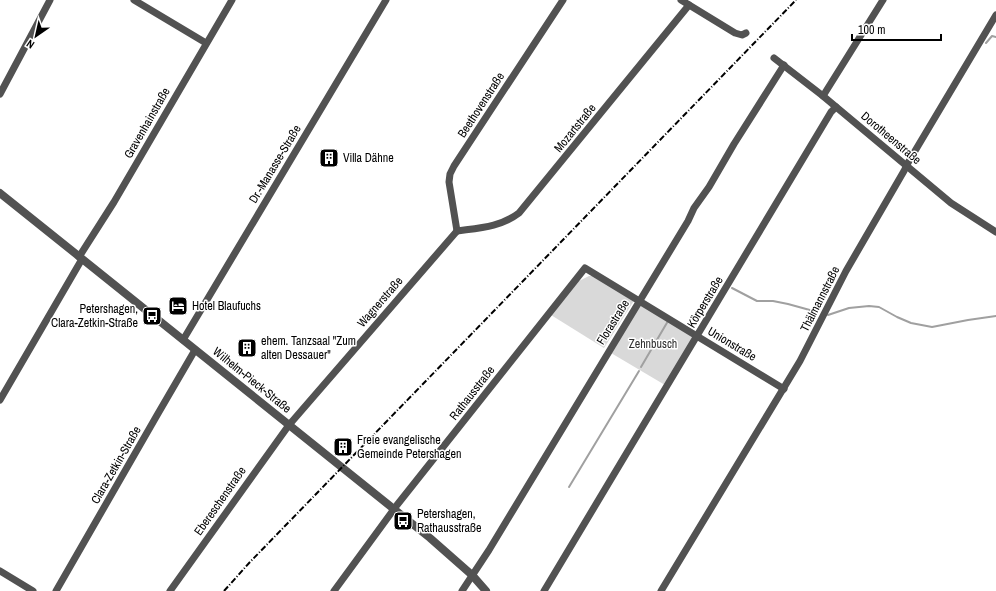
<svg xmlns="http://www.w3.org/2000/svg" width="996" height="591" font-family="'Archivo Narrow',sans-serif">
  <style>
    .green { fill: #d9d9d9 }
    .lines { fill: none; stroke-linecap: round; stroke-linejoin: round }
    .stream { stroke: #a0a0a0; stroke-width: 2 }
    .minor { stroke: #525252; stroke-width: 7 }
    .tertiary { stroke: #525252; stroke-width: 8 }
    .rail { stroke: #000; stroke-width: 2; stroke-dasharray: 6 2 1 2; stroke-linecap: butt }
    .labels { text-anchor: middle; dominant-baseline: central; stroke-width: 3; stroke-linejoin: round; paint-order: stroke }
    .street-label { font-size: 12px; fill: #000; stroke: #fff }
    .poi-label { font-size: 12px; fill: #000; stroke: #fff; text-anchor: start }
    .park-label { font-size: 12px; fill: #303030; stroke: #fff }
  </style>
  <rect width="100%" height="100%" fill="#fff"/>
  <g class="green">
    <polygon points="589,276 599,276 635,299 604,348 551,315 575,283"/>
    <polygon points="640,303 695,335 665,385 611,353"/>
  </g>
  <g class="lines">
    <g class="stream">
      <polyline points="986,43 992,36 996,37"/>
      <polyline points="732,288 757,301 773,301 788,304 817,312"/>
      <polyline points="828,315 849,308 869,306 879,307 897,317 911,323 932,327 968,320 996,316"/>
      <polyline points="641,367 668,321"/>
      <polyline points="569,487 639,371"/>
    </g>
    <g class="minor">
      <polyline points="134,0 206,43"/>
      <polyline points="681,0 735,33 742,35 746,33"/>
      <polyline points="774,58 823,96 951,203 996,232"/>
      <polyline points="0,94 50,0"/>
      <polyline points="823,96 883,0"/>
      <path d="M457 231C478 228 501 227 519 213L689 5"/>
      <polyline points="457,231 449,182 450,174 454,166 563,0"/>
      <polyline points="79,257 114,202 232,0"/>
      <polyline points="183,340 386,0"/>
      <polyline points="0,400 82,259"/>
      <polyline points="0,571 33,591"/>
      <polyline points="56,591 156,417 195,350"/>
      <polyline points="170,591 289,425 457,231"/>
      <polyline points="334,591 397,505 585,268 784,389"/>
      <polyline points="462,591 489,550 688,221 694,208 709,187 734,144 784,65"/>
      <polyline points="544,591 831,112 836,107"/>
      <polyline points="661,591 800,361 846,271 904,171 909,161 996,15"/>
    </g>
    <polyline class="tertiary" points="0,193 430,538 472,575 486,591"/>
    <polyline class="rail" points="224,591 250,562 796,0"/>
  </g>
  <defs>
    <symbol id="building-square" viewBox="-11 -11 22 22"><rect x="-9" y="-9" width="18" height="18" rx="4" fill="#000" stroke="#fff"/><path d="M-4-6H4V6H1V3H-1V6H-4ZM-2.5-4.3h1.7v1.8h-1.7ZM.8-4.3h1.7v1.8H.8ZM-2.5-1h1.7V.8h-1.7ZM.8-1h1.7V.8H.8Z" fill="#fff"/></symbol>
    <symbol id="hotel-square" viewBox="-11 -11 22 22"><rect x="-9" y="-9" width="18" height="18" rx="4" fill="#000" stroke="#fff"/><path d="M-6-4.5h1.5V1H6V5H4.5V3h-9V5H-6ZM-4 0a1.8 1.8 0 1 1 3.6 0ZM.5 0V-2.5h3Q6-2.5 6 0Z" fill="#fff"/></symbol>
    <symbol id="bus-square" viewBox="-11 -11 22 22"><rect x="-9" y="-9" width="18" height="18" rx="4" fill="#000" stroke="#fff"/><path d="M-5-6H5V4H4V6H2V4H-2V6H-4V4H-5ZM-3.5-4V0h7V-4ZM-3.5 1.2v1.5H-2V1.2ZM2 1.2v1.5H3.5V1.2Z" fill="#fff"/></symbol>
  </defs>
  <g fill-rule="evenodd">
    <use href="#building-square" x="318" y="147" width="22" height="22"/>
    <use href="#hotel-square" x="167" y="295" width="22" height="22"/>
    <use href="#bus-square" x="141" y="305" width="22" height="22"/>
    <use href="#building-square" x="236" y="337" width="22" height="22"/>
    <use href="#building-square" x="332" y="436" width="22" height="22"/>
    <use href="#bus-square" x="392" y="510" width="22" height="22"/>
  </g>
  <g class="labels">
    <g class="street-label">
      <text transform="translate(481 105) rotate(-57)">Beethovenstraße</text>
      <text transform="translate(147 123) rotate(-60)">Gravenhainstraße</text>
      <text transform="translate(575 128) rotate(-51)">Mozartstraße</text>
      <text transform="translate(891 138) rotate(40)">Dorotheenstraße</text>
      <text transform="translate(275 164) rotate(-59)">Dr.-Manasse-Straße</text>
      <text transform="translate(820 299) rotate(-63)">Thälmannstraße</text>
      <text transform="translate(380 302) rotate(-49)">Wagnerstraße</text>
      <text transform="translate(705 302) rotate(-59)">Körperstraße</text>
      <text transform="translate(613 322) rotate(-58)">Florastraße</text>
      <text transform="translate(732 344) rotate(31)">Unionstraße</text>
      <text transform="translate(252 380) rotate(39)">Wilhelm-Pieck-Straße</text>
      <text transform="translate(472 393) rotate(-52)">Rathausstraße</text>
      <text transform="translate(116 465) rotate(-60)">Clara-Zetkin-Straße</text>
      <text transform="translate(220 501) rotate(-55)">Ebereschenstraße</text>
    </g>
    <g class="poi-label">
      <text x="343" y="158">Villa Dähne</text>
      <text x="192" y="306">Hotel Blaufuchs</text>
      <text x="138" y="309" text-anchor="end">Petershagen,<tspan x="138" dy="14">Clara-Zetkin-Straße</tspan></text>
      <text x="261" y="341">ehem. Tanzsaal "Zum<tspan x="261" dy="14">alten Dessauer"</tspan></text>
      <text x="357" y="440">Freie evangelische<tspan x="357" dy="14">Gemeinde Petershagen</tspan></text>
      <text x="417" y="514">Petershagen,<tspan x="417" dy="14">Rathausstraße</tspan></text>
    </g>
    <g class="park-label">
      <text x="653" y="344">Zehnbusch</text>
    </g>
  </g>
  <g transform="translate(36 36) rotate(214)" stroke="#ffffff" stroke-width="3" paint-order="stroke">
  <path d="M0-3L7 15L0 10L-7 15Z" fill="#000000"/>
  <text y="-6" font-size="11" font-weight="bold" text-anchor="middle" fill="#000000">N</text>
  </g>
  <path d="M852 34v6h89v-6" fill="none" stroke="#000000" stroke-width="2"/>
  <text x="858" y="34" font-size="12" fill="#000000" stroke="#ffffff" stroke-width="3" paint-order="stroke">100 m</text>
</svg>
